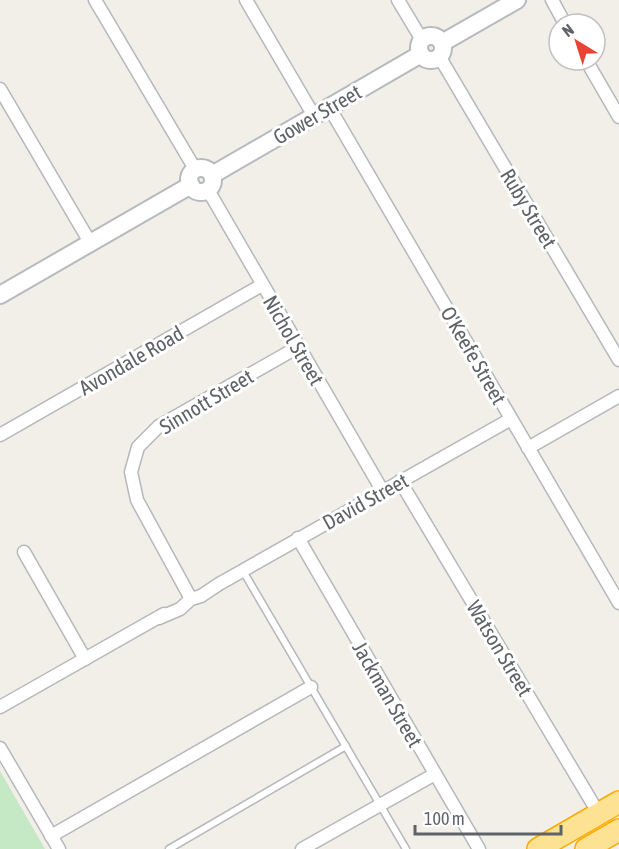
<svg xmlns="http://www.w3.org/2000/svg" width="619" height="849" font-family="'Asap Condensed',sans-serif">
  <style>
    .green { fill: #c5e8c5 }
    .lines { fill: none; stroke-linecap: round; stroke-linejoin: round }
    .lane-casing { stroke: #b5b8bc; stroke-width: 9 }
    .street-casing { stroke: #b5b8bc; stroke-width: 15 }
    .secondary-casing { stroke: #b6babf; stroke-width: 20 }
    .highway-casing { stroke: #f9ab00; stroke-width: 24 }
    .lane { stroke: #fff; stroke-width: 6 }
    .street { stroke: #fff; stroke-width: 12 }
    .secondary { stroke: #fff; stroke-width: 16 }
    .highway { stroke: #fde293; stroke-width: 21 }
    .labels { text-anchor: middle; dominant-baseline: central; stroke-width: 6; stroke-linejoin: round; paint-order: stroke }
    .street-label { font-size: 21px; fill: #5f6368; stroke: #fff }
  </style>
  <rect width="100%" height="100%" fill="#f1efe8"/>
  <polygon class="green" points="0,771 45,849 0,849"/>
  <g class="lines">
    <defs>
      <g id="lane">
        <polyline points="243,571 406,849"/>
        <polyline points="169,849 346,746"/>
      </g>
      <g id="street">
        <polyline points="95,0 195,169"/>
        <polyline points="246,0 314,116"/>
        <polyline points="398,0 422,40"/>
        <polyline points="552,0 565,24"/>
        <polyline points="439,56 619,360"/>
        <polyline points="586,60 619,117"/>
        <polyline points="0,89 91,244"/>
        <polyline points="329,107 619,603"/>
        <polyline points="208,190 382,490"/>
        <polyline points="0,435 262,285"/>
        <polyline points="528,448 619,396"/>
        <polyline points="400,481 599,814"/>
        <polyline points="298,538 479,849"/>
        <polyline points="24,552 85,659"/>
        <polyline points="191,599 137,500 131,472 138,447 159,426 298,347"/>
        <polyline points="159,618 180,609 191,599 201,596 219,584 511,419"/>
        <polyline points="0,707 164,614"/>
        <polyline points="0,748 59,849"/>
        <polyline points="51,836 311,687"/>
        <polyline points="302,849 435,774"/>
      </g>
      <g id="secondary">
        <circle cx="431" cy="48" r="12"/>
        <polyline points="442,43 517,0"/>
        <circle cx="201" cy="180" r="12"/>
        <polyline points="212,175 421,54"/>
        <polyline points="0,295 191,185"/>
      </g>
      <g id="highway">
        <polyline points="538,849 619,802"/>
        <polyline points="586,849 619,830"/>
      </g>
    </defs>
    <use href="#lane" class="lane-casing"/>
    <use href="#street" class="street-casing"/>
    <use href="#secondary" class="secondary-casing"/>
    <use href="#highway" class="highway-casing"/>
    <use href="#lane" class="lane"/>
    <use href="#street" class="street"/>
    <use href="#secondary" class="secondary"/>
    <use href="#highway" class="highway"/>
  </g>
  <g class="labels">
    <g class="street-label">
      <text transform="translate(317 114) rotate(-30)">Gower Street</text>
      <text transform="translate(529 208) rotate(59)">Ruby Street</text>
      <text transform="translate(294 340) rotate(60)">Nichol Street</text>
      <text transform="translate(474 355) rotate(60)">O'Keefe Street</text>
      <text transform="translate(131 360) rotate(-30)">Avondale Road</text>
      <text transform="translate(206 401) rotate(-31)">Sinnott Street</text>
      <text transform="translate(365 501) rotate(-29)">David Street</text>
      <text transform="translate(500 648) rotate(59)">Watson Street</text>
      <text transform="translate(388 694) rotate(60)">Jackman Street</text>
    </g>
  </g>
  <g transform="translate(577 42) rotate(322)"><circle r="28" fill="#ffffff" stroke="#bfc1c3" stroke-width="1.5"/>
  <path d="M0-4.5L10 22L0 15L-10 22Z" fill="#ea4335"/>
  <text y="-9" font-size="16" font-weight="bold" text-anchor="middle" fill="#5f6368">N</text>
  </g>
  <path d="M415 825v9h146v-9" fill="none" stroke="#5f6368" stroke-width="3"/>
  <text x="424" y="825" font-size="18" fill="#5f6368" stroke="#ffffff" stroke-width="4.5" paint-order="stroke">100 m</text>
</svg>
